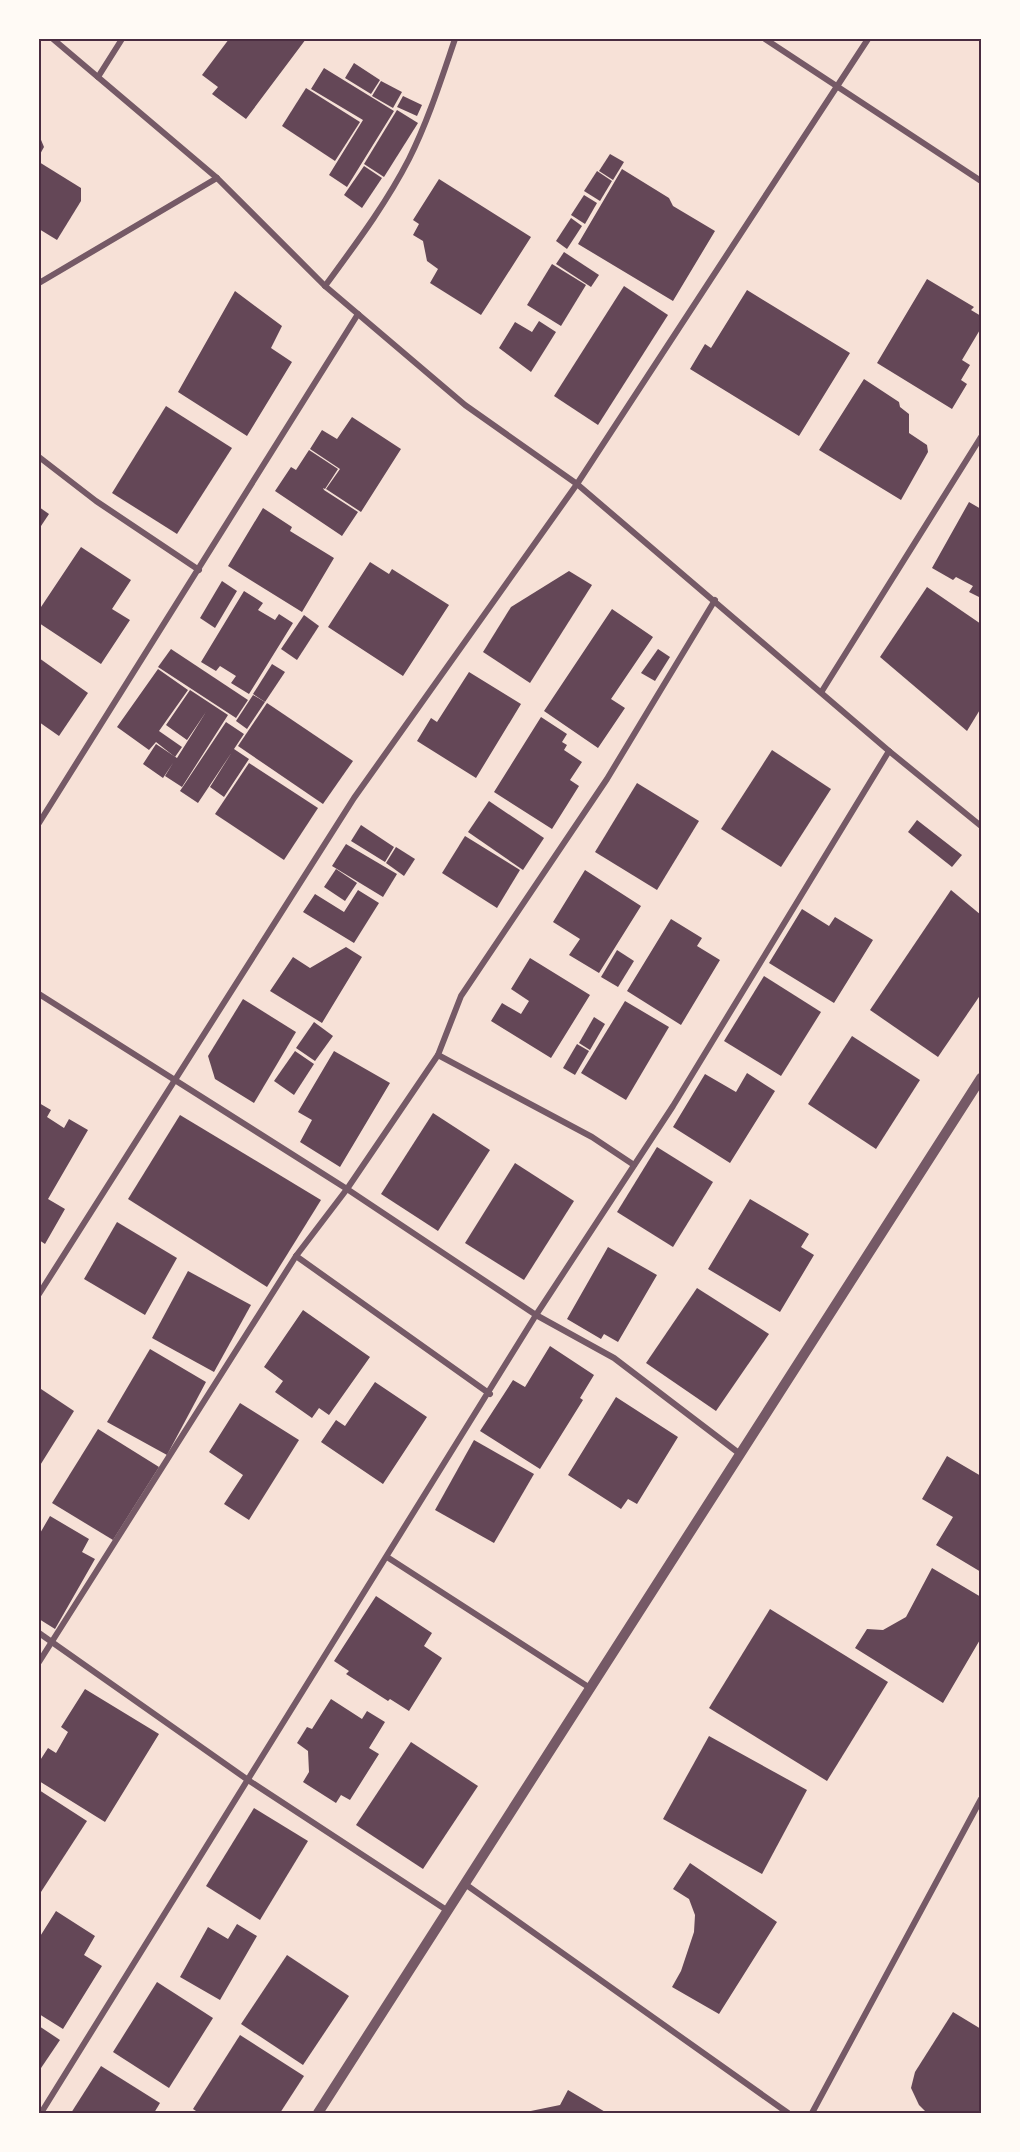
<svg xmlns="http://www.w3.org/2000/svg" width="1020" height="2152" font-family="Commissioner,sans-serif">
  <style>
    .building { fill: #644757 }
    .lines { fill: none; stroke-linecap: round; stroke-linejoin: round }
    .minor { stroke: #755966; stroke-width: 6 }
    .tertiary { stroke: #755966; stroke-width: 10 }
    .neatline { fill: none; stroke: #4a2c40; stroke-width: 2 }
  </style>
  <rect width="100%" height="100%" fill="#f7e1d7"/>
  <g class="building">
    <polygon points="229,39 306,39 246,119 212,94 218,87 202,75"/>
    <polygon points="354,63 380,80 371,94 345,78"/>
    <polygon points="324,68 394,111 347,187 329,175 363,120 311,89"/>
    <polygon points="381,81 402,92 393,108 372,96"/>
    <polygon points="306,88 360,122 335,161 282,126"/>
    <polygon points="403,96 422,105 417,116 397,107"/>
    <polygon points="397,110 418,123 384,177 364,164"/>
    <polygon points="39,135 44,147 39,156"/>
    <polygon points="610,154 624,162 613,180 599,171"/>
    <polygon points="39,162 81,188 81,201 57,240 39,229"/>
    <polygon points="364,166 382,178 362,208 344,195"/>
    <polygon points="622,169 669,198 673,206 715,231 673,301 578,244"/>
    <polygon points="597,171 612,181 600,201 584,191"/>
    <polygon points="439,179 531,237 481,315 430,283 438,269 427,261 423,241 413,235 419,224 413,220"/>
    <polygon points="584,195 597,203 585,224 571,215"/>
    <polygon points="571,218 582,226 567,249 556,241"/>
    <polygon points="564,252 599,275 591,287 556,264"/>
    <polygon points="552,264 586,285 561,326 527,305"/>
    <polygon points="927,279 974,307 971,310 981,316 981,328 962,360 970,365 961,380 967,384 952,409 877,363"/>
    <polygon points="624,286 668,315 598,425 554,396"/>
    <polygon points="747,290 850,353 799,436 690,369 705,344 711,348"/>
    <polygon points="235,291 282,326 271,348 292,362 247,436 178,392"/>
    <polygon points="539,321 556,332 531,372 499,348 515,322 532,332"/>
    <polygon points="864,379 899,402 900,407 909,414 909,433 927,445 928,452 901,500 819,450"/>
    <polygon points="166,406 232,448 177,534 112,493"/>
    <polygon points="352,417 401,449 361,512 326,489 340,469 310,449 322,430 337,439"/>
    <polygon points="309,450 338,469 325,489 323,488 324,490 358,512 342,536 275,491 291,467 296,470"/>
    <polygon points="969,502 981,509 981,598 969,592 973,586 956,577 953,580 932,568"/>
    <polygon points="39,507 49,514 39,529"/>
    <polygon points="263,508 292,527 290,531 334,558 302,612 228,566"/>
    <polygon points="81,547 131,580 112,609 130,620 101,664 39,623 39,610"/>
    <polygon points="370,562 389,574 392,569 449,605 403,676 328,627"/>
    <polygon points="569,571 592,585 530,683 483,652 511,607"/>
    <polygon points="222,581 237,591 215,628 200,618"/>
    <polygon points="927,587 981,624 981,708 967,731 880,657"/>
    <polygon points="244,591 263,603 258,610 275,620 279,614 293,623 249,694 231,683 236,676 220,666 216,671 201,662"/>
    <polygon points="612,609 653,637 611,699 625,708 598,748 544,711"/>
    <polygon points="304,615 319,626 297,660 281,649"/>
    <polygon points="171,649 248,700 236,718 158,667"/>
    <polygon points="658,649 670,657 655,681 641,673"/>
    <polygon points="39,658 88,693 59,736 39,722"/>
    <polygon points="272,664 285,672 265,702 253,694"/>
    <polygon points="158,669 188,690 159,731 182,747 175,757 156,742 149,750 117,727"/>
    <polygon points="469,672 521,704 476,778 417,741 431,718 437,722"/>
    <polygon points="190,690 228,715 182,787 165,776 173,763 163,778 143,764 156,744 177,758 206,712 187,740 166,725"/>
    <polygon points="253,695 265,702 247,729 236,721"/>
    <polygon points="267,703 353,761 323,804 238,746"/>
    <polygon points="541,717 567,734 562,742 567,745 564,750 582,762 570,780 579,786 552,829 494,792"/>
    <polygon points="226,722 244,734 234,749 249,759 224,797 210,787 232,752 198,803 180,791"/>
    <polygon points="772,750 831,789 781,867 721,829"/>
    <polygon points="249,763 318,808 284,860 215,814"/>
    <polygon points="637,783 699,821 657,890 595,852"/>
    <polygon points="489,801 544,838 523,870 468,832"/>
    <polygon points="917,820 962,855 952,867 908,832"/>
    <polygon points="361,825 394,847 385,862 351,841"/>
    <polygon points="465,836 520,870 497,908 442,873"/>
    <polygon points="346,844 397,874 383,897 332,866"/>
    <polygon points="396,847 415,859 404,876 386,863"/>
    <polygon points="336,869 357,883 345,901 324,887"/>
    <polygon points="585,870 641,906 599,973 569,955 580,939 553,922"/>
    <polygon points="358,890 379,903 354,943 303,912 315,894 344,912"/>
    <polygon points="951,890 981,915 981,994 938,1057 870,1010"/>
    <polygon points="802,909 829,926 835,917 873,940 834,1003 769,963"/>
    <polygon points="671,919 702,938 697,946 720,960 681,1025 627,991"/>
    <polygon points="346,947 362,957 322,1023 270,991 293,957 310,968"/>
    <polygon points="617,950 634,961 618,987 601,977"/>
    <polygon points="530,958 590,995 551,1058 491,1021 502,1003 521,1014 529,1001 511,989"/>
    <polygon points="764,976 821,1012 781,1076 724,1041"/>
    <polygon points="243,999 296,1032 254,1103 215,1079 208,1056"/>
    <polygon points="625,1001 669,1027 626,1100 581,1073"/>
    <polygon points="594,1017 605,1024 590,1050 579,1043"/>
    <polygon points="314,1022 333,1036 315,1061 296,1048"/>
    <polygon points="852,1036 920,1080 876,1149 808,1104"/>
    <polygon points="577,1044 589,1051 575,1075 563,1068"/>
    <polygon points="295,1051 314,1064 294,1095 274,1081"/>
    <polygon points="334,1051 390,1083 340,1167 300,1142 312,1120 298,1112"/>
    <polygon points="747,1073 775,1091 730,1163 673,1127 705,1074 736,1092"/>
    <polygon points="39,1103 51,1110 47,1117 64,1128 69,1119 88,1130 48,1199 65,1209 45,1244 39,1240"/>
    <polygon points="433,1113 490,1150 438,1231 381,1194"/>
    <polygon points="180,1115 321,1200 267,1287 128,1199"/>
    <polygon points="657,1147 713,1182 673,1247 617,1212"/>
    <polygon points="515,1163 574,1201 524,1280 465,1243"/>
    <polygon points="750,1199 809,1234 801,1247 814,1255 780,1312 708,1269"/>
    <polygon points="117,1222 177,1258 145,1315 84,1279"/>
    <polygon points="608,1247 657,1275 618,1342 604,1334 601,1339 567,1319"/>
    <polygon points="188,1271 251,1305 214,1372 152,1338"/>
    <polygon points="697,1288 769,1334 716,1411 646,1363"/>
    <polygon points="303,1310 370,1357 329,1415 319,1408 312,1418 275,1392 283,1381 264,1367"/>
    <polygon points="550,1346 594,1375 580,1398 583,1400 540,1469 480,1431 513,1380 525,1387"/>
    <polygon points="150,1349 206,1382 167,1455 107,1422"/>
    <polygon points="375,1382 427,1417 383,1484 321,1442 336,1420 345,1426"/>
    <polygon points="41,1389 74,1411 39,1467 39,1393"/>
    <polygon points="616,1397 678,1437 637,1504 628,1499 621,1509 568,1475"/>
    <polygon points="240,1403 299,1440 249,1520 224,1504 243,1475 209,1452"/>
    <polygon points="98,1429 159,1467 113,1540 52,1503"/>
    <polygon points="474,1440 534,1474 494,1543 435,1510"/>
    <polygon points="947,1456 981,1476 981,1572 936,1545 953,1517 922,1499"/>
    <polygon points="50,1516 89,1539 82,1552 95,1559 55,1629 39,1619 39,1535"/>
    <polygon points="932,1568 981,1597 981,1638 943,1703 855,1648 867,1629 883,1630 906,1617"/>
    <polygon points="376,1596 432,1633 424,1646 442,1658 409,1711 390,1699 388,1701 346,1674 349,1671 334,1661"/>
    <polygon points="770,1609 888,1682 827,1781 709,1708"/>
    <polygon points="85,1689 159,1734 105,1822 39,1781 39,1762 48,1748 56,1753 68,1732 61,1727"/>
    <polygon points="331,1699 362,1719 367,1711 385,1722 369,1748 379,1754 350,1800 341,1795 336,1803 303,1782 309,1772 308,1751 297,1743 307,1727 312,1729"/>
    <polygon points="709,1736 807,1790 762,1874 663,1819"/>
    <polygon points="411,1742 478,1786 423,1869 356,1825"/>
    <polygon points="39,1790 87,1821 39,1895"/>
    <polygon points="254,1808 308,1841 260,1920 206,1886"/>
    <polygon points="690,1863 777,1922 719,2014 672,1987 681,1971 694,1932 695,1915 689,1899 673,1889"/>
    <polygon points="56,1911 95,1936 84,1955 102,1966 63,2029 39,2014 39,1938"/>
    <polygon points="237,1924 257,1936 220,2000 180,1977 208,1927 228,1939"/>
    <polygon points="287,1955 349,1996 303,2065 241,2024"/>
    <polygon points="157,1982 213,2018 169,2088 113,2052"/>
    <polygon points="953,2012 981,2029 981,2113 927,2113 919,2105 911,2088 915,2072"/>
    <polygon points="39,2026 60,2040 39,2071"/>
    <polygon points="240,2035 304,2076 280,2113 199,2113 193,2109"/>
    <polygon points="101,2066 160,2103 154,2113 71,2113"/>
    <polygon points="568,2090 607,2113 521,2113 560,2105"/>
  </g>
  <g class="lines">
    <g class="minor">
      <polyline points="53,39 217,178 325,286 465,405 577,484 889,751 981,826"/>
      <polyline points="765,39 981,181"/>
      <polyline points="98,77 122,39"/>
      <polyline points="39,283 217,178"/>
      <path d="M325 286C355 245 386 204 409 159 428 121 441 80 455 39"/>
      <polyline points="39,457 96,501 199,570"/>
      <polyline points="822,691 981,437"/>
      <polyline points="39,823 358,314"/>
      <polyline points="39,994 347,1189 536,1315 614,1358 740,1454"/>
      <polyline points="438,1055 592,1137 634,1165"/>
      <polyline points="296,1256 490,1394"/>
      <polyline points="39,1294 354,798 577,484 868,39"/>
      <polyline points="387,1557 590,1688"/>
      <polyline points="39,1633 248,1780 448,1911"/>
      <polyline points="39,1662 296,1256 347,1189 438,1055 461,996 607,779 715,600"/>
      <polyline points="465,1884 788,2113"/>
      <polyline points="41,2113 536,1315 673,1106 889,751"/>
      <polyline points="812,2113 981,1799"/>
    </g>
    <polyline class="tertiary" points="318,2113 981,1078"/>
  </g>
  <rect width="1020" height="2152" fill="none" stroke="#fffaf5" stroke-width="81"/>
  <rect x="40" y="40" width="940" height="2072" class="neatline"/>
</svg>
